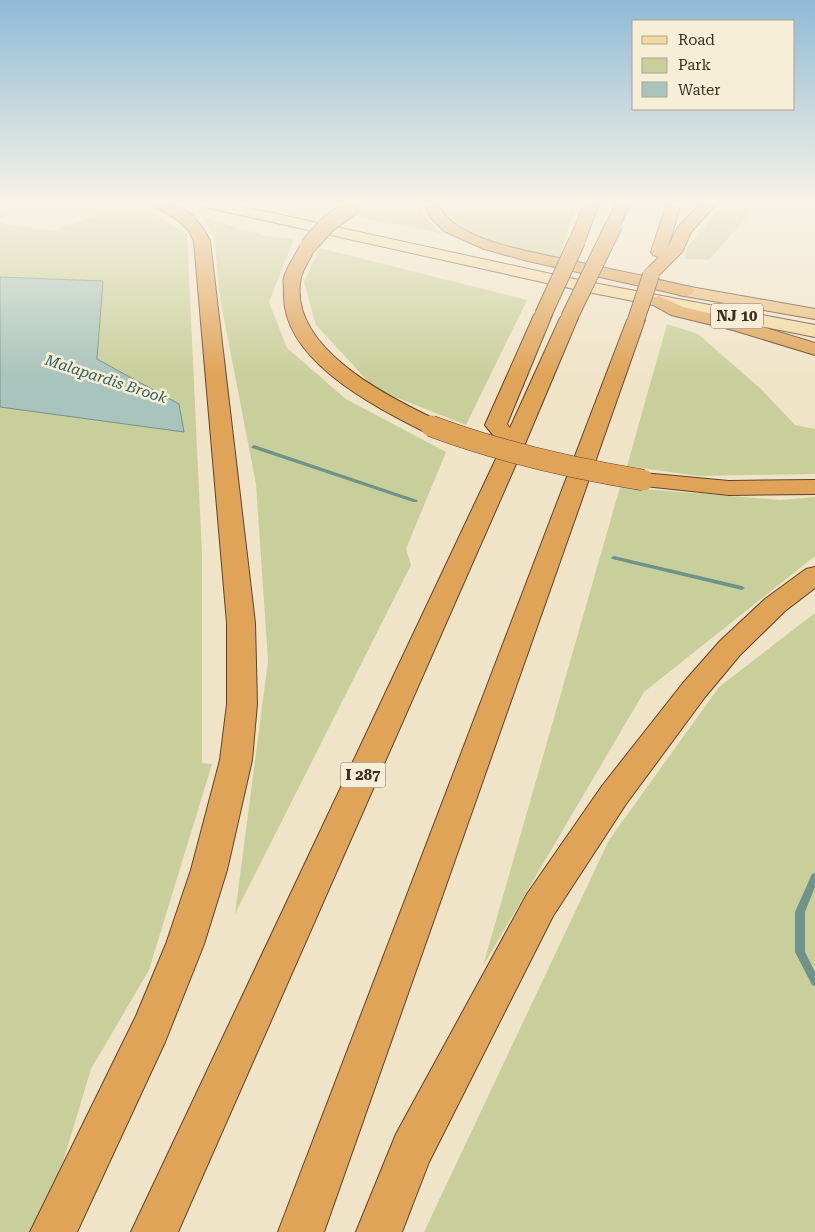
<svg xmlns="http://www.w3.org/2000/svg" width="815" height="1232" font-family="'Roboto Serif',serif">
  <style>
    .green { fill: #c9cf9b }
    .water { fill: #a9c4bc; stroke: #6f938a }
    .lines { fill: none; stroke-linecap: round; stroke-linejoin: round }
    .stream { fill: #6f938a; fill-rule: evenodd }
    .primary-casing { stroke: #5b4430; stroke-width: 2 }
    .trunk-casing { stroke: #5b4430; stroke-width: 2 }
    .motorway-casing { stroke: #5b4430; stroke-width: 2 }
    .primary { fill: #f3d9a0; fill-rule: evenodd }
    .trunk { fill: #eabe7c; fill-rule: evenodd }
    .motorway { fill: #e0a458; fill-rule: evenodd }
    .motorway-bridge-far1-casing { stroke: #5b4430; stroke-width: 18; stroke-linecap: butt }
    .motorway-bridge-casing { stroke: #5b4430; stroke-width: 22; stroke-linecap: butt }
    .motorway-bridge-far1 { stroke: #e0a458; stroke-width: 16 }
    .motorway-bridge { stroke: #e0a458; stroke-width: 21 }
    .labels { text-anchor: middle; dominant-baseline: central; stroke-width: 5; stroke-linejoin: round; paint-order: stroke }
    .shield { fill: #f7eed8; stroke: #756857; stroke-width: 1 }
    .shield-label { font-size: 15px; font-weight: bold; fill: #3d2e20 }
    .far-water-label { font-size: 15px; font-style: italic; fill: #2f5d5a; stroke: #f7eed8 }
  </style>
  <rect width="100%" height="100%" fill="#f0e4c8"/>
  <g class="green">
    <polygon points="0,203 39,203 0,219"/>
    <polygon points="376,203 420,203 423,215 443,234 351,215"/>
    <polygon points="445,203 576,203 560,257 505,246 468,232 445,211"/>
    <polygon points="725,203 759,203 709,260 685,259 688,246"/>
    <polygon points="135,204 187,234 202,554 202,763 212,764 149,970 91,1069 59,1175 29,1232 0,1232 0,407 184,431 179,404 97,359 103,281 0,277 0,223 52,231"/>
    <polygon points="202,217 262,235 294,239 269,302 287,348 346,399 446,452 406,549 411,565 235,914 268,661 256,484 220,298 214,235"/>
    <polygon points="320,248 527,300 466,425 375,389 316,325 304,282"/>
    <polygon points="667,324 698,334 761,389 795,425 815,429 815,474 698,476 627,466"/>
    <polygon points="620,487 780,500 815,497 815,556 644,692 483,966"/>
    <polygon points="815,613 815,1232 424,1232 609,840 719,687"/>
  </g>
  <polygon class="water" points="0,277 103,281 97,359 179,404 184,432 0,407"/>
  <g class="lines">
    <g class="stream">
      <polygon points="254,445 417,500 418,501 417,502 413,502 252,448 251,447"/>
      <polygon points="614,556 742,586 745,588 742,590 612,559 611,558 612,557"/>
      <polygon points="815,873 815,887 805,912 805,952 815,972 815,986 812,985 795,952 795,912 812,874"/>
    </g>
    <defs>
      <polygon id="primary" points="197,203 226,203 583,281 815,325 815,337 583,291 204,207"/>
      <polygon id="trunk" points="685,286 815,309 815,319 679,295 676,291 679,287"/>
      <g id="motorway">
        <path d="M150 203C156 203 164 202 170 203 188 207 203 226 210 241L255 623 257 704 252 760 227 870 204 944 165 1042 77 1232H30L136 1016 166 944 191 870 220 760 227 704V623L194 241 189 231 179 221Z"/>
        <path d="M424 203H438C452 241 534 252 568 260 593 265 618 271 644 276L645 271 659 257 653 255 651 252 667 203H681L668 247 678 227 701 203H717L691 232 682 252 655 279 691 287 694 291 691 295 685 296 528 261 484 249 444 231 431 218Z"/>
        <polygon points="585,203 599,203 585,241 583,244 571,244 569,241"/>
        <polygon points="616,203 630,203 619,228 609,228 606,225"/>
        <path d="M308 241 314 243 316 246C312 256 304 267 301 277 286 347 388 397 439 421L442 426 439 431 431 432 423 431C372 405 281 359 284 292 284 287 283 281 284 277 287 267 295 256 300 246L302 243Z"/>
        <polygon points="659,296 683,307 746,322 815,343 815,355 733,330 671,315 653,305 650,301 653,297"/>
        <polygon points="543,310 549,311 552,315 507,424 510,428 560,318 563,314 569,313 575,314 578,318 524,446 178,1232 131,1232 502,446 485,425 534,315 537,311"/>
        <polygon points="636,314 642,316 645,320 324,1232 278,1232 627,320 630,316"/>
        <polygon points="643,473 729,481 815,480 815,494 729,495 635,485 631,480 635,475"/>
        <polygon points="815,567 815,588 785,611 740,655 705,697 626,804 553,916 429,1162 402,1232 356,1232 396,1134 527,894 602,786 683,683 720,641 765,599 806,569"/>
      </g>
    </defs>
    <use href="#primary" class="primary-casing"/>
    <use href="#trunk" class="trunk-casing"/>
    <use href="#motorway" class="motorway-casing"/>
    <use href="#primary" class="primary"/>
    <use href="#trunk" class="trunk"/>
    <use href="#motorway" class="motorway"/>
    <defs>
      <g id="motorway-bridge-far1">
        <polyline points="308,246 328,224 354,205"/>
        <polyline points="543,315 577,241"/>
        <polyline points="569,318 614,225"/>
        <polyline points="636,320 651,275"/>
      </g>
      <path id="motorway-bridge" d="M431 426C500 452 570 468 643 480"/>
    </defs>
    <use href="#motorway-bridge-far1" class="motorway-bridge-far1-casing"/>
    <use href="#motorway-bridge" class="motorway-bridge-casing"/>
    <use href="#motorway-bridge-far1" class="motorway-bridge-far1"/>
    <use href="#motorway-bridge" class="motorway-bridge"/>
  </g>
  <linearGradient id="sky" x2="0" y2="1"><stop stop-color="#8fbad6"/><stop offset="0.54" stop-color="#f8f3e6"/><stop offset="1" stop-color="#f8f3e6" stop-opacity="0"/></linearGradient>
  <rect width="815" height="376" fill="url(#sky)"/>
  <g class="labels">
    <g class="shield">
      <rect x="711" y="303.5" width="52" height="25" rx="4"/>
      <rect x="340.5" y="762.5" width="45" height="25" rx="4"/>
    </g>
    <g class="shield-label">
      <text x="737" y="316">NJ 10</text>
      <text x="363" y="775">I 287</text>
    </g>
    <g class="far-water-label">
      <text transform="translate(106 379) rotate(18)">Malapardis Brook</text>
    </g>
  </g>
  <rect x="632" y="20" width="162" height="90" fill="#f7eed8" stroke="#ada18e"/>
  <rect x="642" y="36" width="25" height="8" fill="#f3d9a0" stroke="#ada18e"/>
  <text x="678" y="45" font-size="15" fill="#3d2e20">Road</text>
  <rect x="642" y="58" width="25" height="15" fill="#c9cf9b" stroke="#ada18e"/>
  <text x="678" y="70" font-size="15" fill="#3d2e20">Park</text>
  <rect x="642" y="82" width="25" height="15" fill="#a9c4bc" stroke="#ada18e"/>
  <text x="678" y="95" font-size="15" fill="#3d2e20">Water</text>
</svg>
